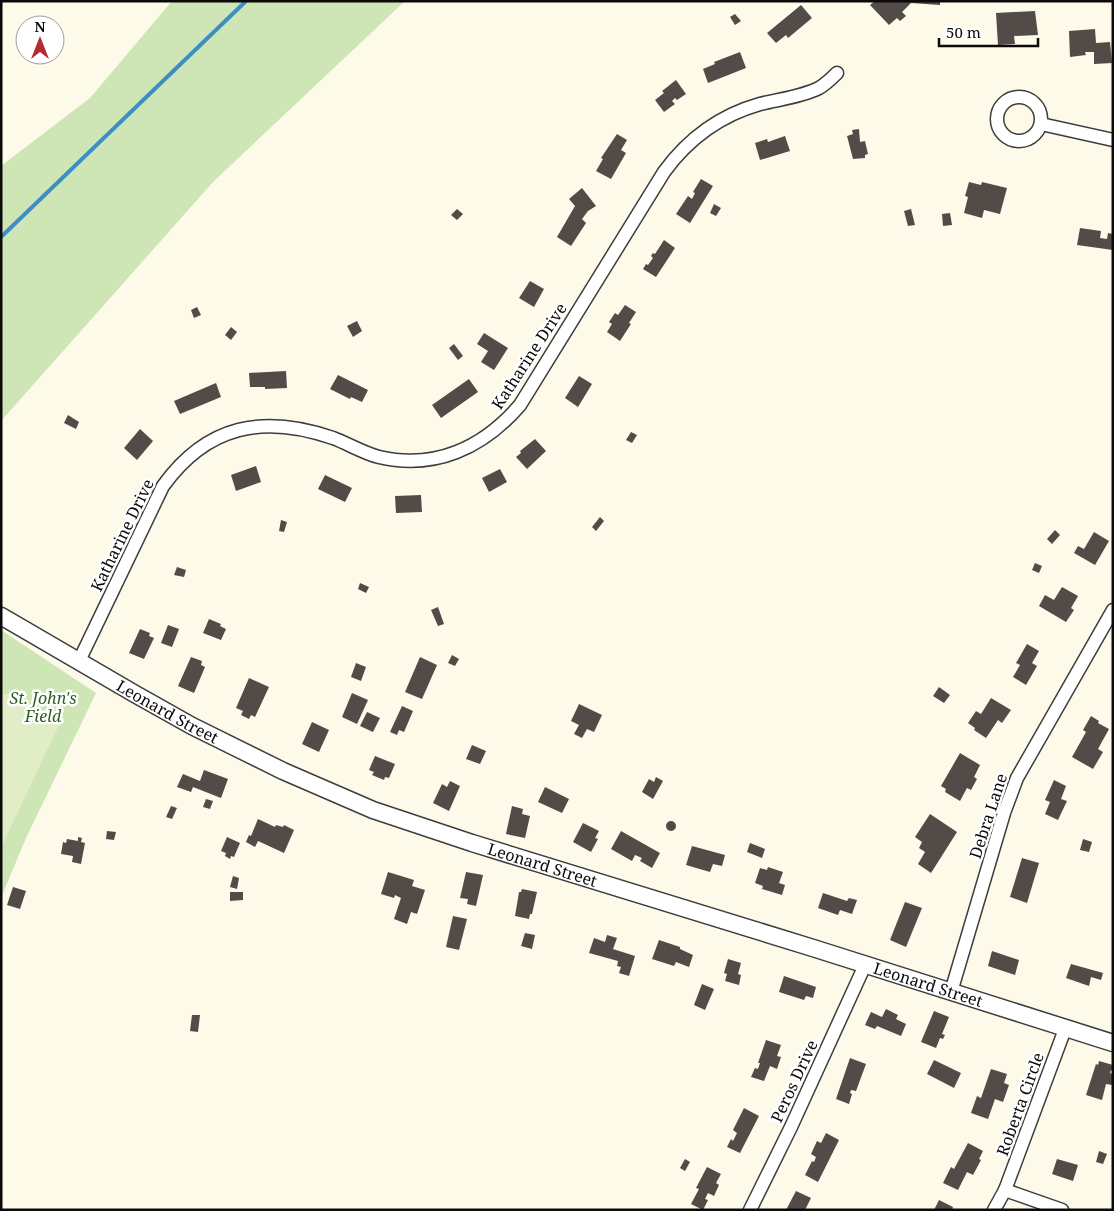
<svg xmlns="http://www.w3.org/2000/svg" width="1114" height="1211" font-family="'Noto Serif',serif">
  <style>
    .green { fill: #cee5b5 }
    .pitch { fill: #e0edc6 }
    .lines { fill: none; stroke-linecap: round; stroke-linejoin: round }
    .stream { stroke: #3c8ec5; stroke-width: 4 }
    .building { fill: #524b47 }
    .minor-casing { stroke: #3d3d3d; stroke-width: 15 }
    .tertiary-casing { stroke: #3d3d3d; stroke-width: 19 }
    .minor { stroke: #fff; stroke-width: 12 }
    .tertiary { stroke: #fff; stroke-width: 16 }
    .labels { text-anchor: middle; dominant-baseline: central; stroke-width: 5; stroke-linejoin: round; paint-order: stroke }
    .street-label { font-size: 16px; fill: #0a0a0a; stroke: #fff }
    .park-label { font-size: 16px; font-style: italic; fill: #2c5d1f; stroke: #fff }
  </style>
  <rect width="100%" height="100%" fill="#fefae9"/>
  <g class="green">
    <polygon points="172,1 405,1 213,182 1,421 1,166 90,98"/>
    <polygon points="1,630 96,693 26,838 1,898"/>
  </g>
  <polygon class="pitch" points="1,694 10,694 61,721 1,848"/>
  <g class="lines">
    <polyline class="stream" points="1,237 246,1"/>
  </g>
  <g class="building">
    <polygon points="875,1 940,1 940,5 911,3 902,12 906,16 900,21 897,18 889,25 870,5"/>
    <polygon points="801,5 812,18 788,38 786,35 776,43 767,33"/>
    <polygon points="1035,11 1038,35 1014,36 1015,44 998,45 996,13"/>
    <polygon points="735,14 741,21 735,25 730,17"/>
    <polygon points="1095,29 1096,43 1110,42 1112,63 1094,64 1094,52 1085,52 1086,55 1070,57 1069,31"/>
    <polygon points="740,52 746,68 708,83 703,69 715,64 714,62"/>
    <polygon points="676,80 686,94 677,100 675,98 672,101 675,104 664,112 655,100 664,93 662,91"/>
    <polygon points="859,129 860,142 865,141 868,154 865,155 865,158 853,159 847,136 853,134 852,130"/>
    <polygon points="617,134 627,140 621,150 626,153 611,179 596,171 603,159 601,158"/>
    <polygon points="785,136 790,151 760,160 755,143 767,139 768,142"/>
    <polygon points="701,179 713,186 690,223 676,214 688,196 692,199 695,193 693,192"/>
    <polygon points="969,182 981,185 982,182 1007,188 1000,214 984,210 982,218 964,213 968,197 965,196"/>
    <polygon points="582,188 596,206 588,211 582,219 586,223 571,246 557,237 575,206 569,199"/>
    <polygon points="714,204 721,208 716,216 710,213"/>
    <polygon points="457,209 463,214 457,220 451,215"/>
    <polygon points="911,209 915,225 908,226 904,211"/>
    <polygon points="950,213 952,225 943,226 942,214"/>
    <polygon points="1080,228 1101,231 1100,238 1107,239 1108,233 1113,234 1113,250 1077,245"/>
    <polygon points="664,240 675,248 656,277 643,269 646,264 648,265 653,258 651,256 653,253 655,254"/>
    <polygon points="530,281 544,289 534,307 519,298"/>
    <polygon points="625,305 636,312 629,323 631,324 620,341 607,332 612,324 609,322 615,313 618,315"/>
    <polygon points="197,307 201,315 194,318 191,310"/>
    <polygon points="357,321 362,331 353,337 347,326"/>
    <polygon points="231,327 237,332 231,340 225,335"/>
    <polygon points="484,333 508,348 494,370 481,362 488,351 477,344"/>
    <polygon points="454,344 463,356 458,360 449,348"/>
    <polygon points="286,371 287,388 265,389 265,387 250,387 249,373"/>
    <polygon points="338,375 368,390 362,402 351,397 350,399 330,389"/>
    <polygon points="579,376 592,384 578,407 565,398"/>
    <polygon points="469,379 478,392 441,418 432,405"/>
    <polygon points="216,383 221,397 180,414 174,401"/>
    <polygon points="68,415 79,422 76,429 64,423"/>
    <polygon points="140,429 153,441 137,460 124,448"/>
    <polygon points="631,432 637,435 632,443 626,440"/>
    <polygon points="535,439 546,451 527,469 516,457 521,453 520,451"/>
    <polygon points="256,466 261,482 236,491 231,475"/>
    <polygon points="500,469 507,482 489,492 482,478"/>
    <polygon points="325,475 352,488 345,502 318,489"/>
    <polygon points="421,495 422,512 396,513 395,496"/>
    <polygon points="600,517 604,521 596,531 592,527"/>
    <polygon points="281,520 287,522 284,532 279,531"/>
    <polygon points="1055,530 1060,535 1052,544 1047,539"/>
    <polygon points="1094,532 1109,541 1095,565 1074,553 1078,546 1084,549"/>
    <polygon points="1035,563 1042,566 1039,573 1032,570"/>
    <polygon points="177,567 186,570 184,577 174,575"/>
    <polygon points="360,583 369,587 366,593 358,589"/>
    <polygon points="1062,587 1078,596 1071,608 1074,610 1066,622 1039,606 1045,595 1054,600"/>
    <polygon points="438,607 444,624 438,626 431,610"/>
    <polygon points="209,619 221,624 220,626 226,629 221,640 203,633"/>
    <polygon points="168,625 179,629 172,647 161,643"/>
    <polygon points="140,629 150,633 149,636 154,638 144,659 129,653"/>
    <polygon points="1027,644 1039,651 1032,663 1037,666 1026,685 1013,677 1020,665 1016,663"/>
    <polygon points="452,655 459,659 455,666 448,663"/>
    <polygon points="191,657 202,661 201,665 205,667 194,693 178,686"/>
    <polygon points="420,657 437,665 422,699 405,692"/>
    <polygon points="356,663 366,667 361,681 351,677"/>
    <polygon points="249,678 269,687 255,717 251,715 249,719 241,715 243,711 236,708"/>
    <polygon points="939,687 950,695 944,703 933,696"/>
    <polygon points="352,693 368,700 357,724 342,717"/>
    <polygon points="991,698 1011,710 1002,723 998,720 986,738 974,730 975,728 968,723 976,711 981,714"/>
    <polygon points="579,704 602,715 594,732 587,729 582,738 574,734 579,725 571,721"/>
    <polygon points="402,706 413,711 404,732 399,730 397,735 390,732"/>
    <polygon points="367,712 380,718 373,732 360,726"/>
    <polygon points="1091,716 1099,721 1098,723 1109,729 1098,749 1103,752 1093,769 1072,757 1086,732 1083,730"/>
    <polygon points="312,722 329,730 319,752 302,744"/>
    <polygon points="472,745 486,751 480,764 466,759"/>
    <polygon points="960,753 980,765 974,777 977,779 971,790 967,788 960,801 945,792 946,789 941,786"/>
    <polygon points="375,756 395,764 389,778 385,777 384,780 372,775 374,772 369,770"/>
    <polygon points="204,770 228,779 221,798 193,787 191,792 177,787 183,774 200,781"/>
    <polygon points="656,777 663,781 653,799 642,792 649,779 654,782"/>
    <polygon points="1054,780 1066,786 1061,799 1067,801 1058,820 1045,814 1050,802 1045,800"/>
    <polygon points="450,781 460,786 449,811 433,803 442,784 447,787"/>
    <polygon points="545,787 569,799 562,813 538,802"/>
    <polygon points="206,799 213,801 210,809 203,807"/>
    <polygon points="171,806 177,808 172,819 166,817"/>
    <polygon points="512,806 523,809 522,814 530,816 525,838 506,834"/>
    <polygon points="930,814 957,832 931,873 918,864 925,852 919,848 922,842 915,837"/>
    <polygon points="258,819 275,827 276,825 283,827 284,825 294,830 284,853 258,841 255,847 246,842 249,835 251,836"/>
    <circle cx="671" cy="826" r="5"/>
    <polygon points="583,823 599,831 595,838 598,839 591,852 573,842"/>
    <polygon points="107,831 116,832 114,840 106,839"/>
    <polygon points="621,831 660,853 652,868 640,861 642,858 635,855 632,861 611,849"/>
    <polygon points="78,837 82,838 81,842 85,843 81,864 72,862 73,856 61,854 63,842 66,843 67,839 78,841"/>
    <polygon points="227,837 240,843 234,857 231,856 230,859 225,856 226,853 221,851"/>
    <polygon points="1083,839 1092,842 1089,852 1080,850"/>
    <polygon points="750,843 765,849 762,858 747,852"/>
    <polygon points="692,846 725,855 722,866 713,864 710,872 686,865"/>
    <polygon points="1022,858 1039,863 1027,903 1010,897"/>
    <polygon points="768,867 783,872 779,883 785,885 782,895 762,889 763,886 755,883 760,868 767,870"/>
    <polygon points="388,872 414,880 412,886 425,890 417,914 411,912 407,924 394,919 401,898 395,895 394,898 381,894"/>
    <polygon points="466,872 483,875 476,906 467,904 468,899 460,898"/>
    <polygon points="233,876 239,878 237,889 230,887"/>
    <polygon points="13,887 26,891 20,909 7,905"/>
    <polygon points="522,889 537,892 532,914 530,914 529,919 515,916 519,892 521,892"/>
    <polygon points="230,892 243,892 243,900 230,901"/>
    <polygon points="823,893 847,901 849,898 857,900 852,914 840,910 838,915 818,908"/>
    <polygon points="905,902 922,908 906,947 890,940"/>
    <polygon points="453,916 467,919 459,950 446,947"/>
    <polygon points="525,933 535,935 532,949 521,946"/>
    <polygon points="607,935 617,938 613,949 635,956 629,976 619,973 621,967 617,966 618,961 589,953 594,938 605,942"/>
    <polygon points="659,940 680,947 680,949 693,955 689,967 676,962 674,966 652,959"/>
    <polygon points="992,951 1019,960 1015,975 988,966"/>
    <polygon points="728,959 741,963 738,974 741,975 739,985 725,981 727,974 724,973"/>
    <polygon points="1071,964 1103,973 1101,980 1091,977 1089,986 1066,978"/>
    <polygon points="784,976 816,987 813,998 806,996 804,1000 779,992"/>
    <polygon points="702,984 714,989 705,1010 694,1005"/>
    <polygon points="886,1009 898,1015 896,1019 906,1024 901,1036 877,1026 875,1029 865,1025 871,1012 882,1017"/>
    <polygon points="934,1011 949,1017 942,1034 945,1035 943,1039 940,1038 936,1048 921,1042"/>
    <polygon points="192,1015 200,1015 198,1032 190,1031"/>
    <polygon points="766,1040 781,1045 777,1056 781,1057 777,1069 770,1066 764,1081 751,1077 755,1068 758,1069 760,1063 758,1063"/>
    <polygon points="850,1058 866,1064 856,1091 851,1090 850,1093 852,1094 849,1104 836,1099"/>
    <polygon points="934,1060 961,1073 954,1088 927,1074"/>
    <polygon points="1099,1061 1113,1065 1113,1071 1111,1070 1110,1073 1113,1074 1112,1085 1106,1084 1102,1100 1086,1095 1096,1064 1098,1065"/>
    <polygon points="991,1069 1007,1074 1004,1083 1009,1085 1003,1102 995,1099 988,1119 971,1113 977,1096 981,1098"/>
    <polygon points="744,1108 759,1116 740,1153 727,1147 731,1139 733,1141 737,1133 733,1130"/>
    <polygon points="826,1133 839,1140 818,1182 805,1175 812,1161 814,1162 816,1157 811,1154 817,1141 821,1143"/>
    <polygon points="968,1143 983,1151 979,1159 981,1160 973,1175 967,1172 958,1190 943,1183 951,1167 954,1169"/>
    <polygon points="1099,1151 1107,1154 1103,1164 1096,1162"/>
    <polygon points="685,1159 690,1162 685,1171 680,1168"/>
    <polygon points="1057,1159 1078,1165 1073,1181 1052,1174"/>
    <polygon points="707,1167 721,1174 716,1183 719,1185 714,1196 708,1193 705,1199 708,1200 703,1210 691,1204 699,1189 696,1188"/>
    <polygon points="796,1191 811,1198 805,1210 786,1210"/>
    <polygon points="939,1200 953,1207 952,1210 934,1210"/>
  </g>
  <g class="lines">
    <defs>
      <g id="minor">
        <circle cx="1019" cy="119" r="22"/>
        <polyline points="1041,124 1113,140"/>
        <path d="M79 661 163 486C207 425 263 414 333 438 349 444 363 453 379 457 435 470 483 448 520 405L664 172C688 139 721 115 760 104 780 99 801 97 819 88 826 84 832 78 837 73"/>
        <polyline points="951,992 1004,813 1017,778 1113,610"/>
        <polyline points="1005,1190 1062,1210"/>
        <polyline points="750,1210 791,1127 865,965"/>
        <polyline points="994,1210 1005,1190 1065,1029"/>
      </g>
      <g id="tertiary">
        <path id="s1" d="M1 616 135 694 192 726 283 771 373 810 472 843 813 948 1113 1043"/>
      </g>
    </defs>
    <use href="#minor" class="minor-casing"/>
    <use href="#tertiary" class="tertiary-casing"/>
    <use href="#minor" class="minor"/>
    <use href="#tertiary" class="tertiary"/>
  </g>
  <g class="labels">
    <g class="street-label">
      <text transform="translate(529 356) rotate(-57)">Katharine Drive</text>
      <text transform="translate(122 535) rotate(-64)">Katharine Drive</text>
      <text stroke="none"><textPath href="#s1" startOffset="192">Leonard Street</textPath></text>
      <text transform="translate(988 816) rotate(-72)">Debra Lane</text>
      <text stroke="none"><textPath href="#s1" startOffset="598">Leonard Street</textPath></text>
      <text stroke="none"><textPath href="#s1" startOffset="1002">Leonard Street</textPath></text>
      <text transform="translate(794 1081) rotate(-65)">Peros Drive</text>
      <text transform="translate(1020 1104) rotate(-70)">Roberta Circle</text>
    </g>
    <g class="park-label">
      <text x="43" y="698">St. John's<tspan x="43" dy="18">Field</tspan></text>
    </g>
  </g>
  <rect width="1114" height="1211" fill="none" stroke="#0a0a0a" stroke-width="5"/>
  <g transform="translate(40 40)"><circle r="24" fill="#ffffff" stroke="#9d9d9d"/>
  <path d="M0-4L9 19L0 12L-9 19Z" fill="#b12b32"/>
  <text y="-8" font-size="14" font-weight="bold" text-anchor="middle" fill="#0a0a0a">N</text>
  </g>
  <path d="M939 38v8h99v-8" fill="none" stroke="#0a0a0a" stroke-width="2.5"/>
  <text x="946" y="38" font-size="15" fill="#0a0a0a" stroke="#ffffff" stroke-width="4" paint-order="stroke">50 m</text>
</svg>
